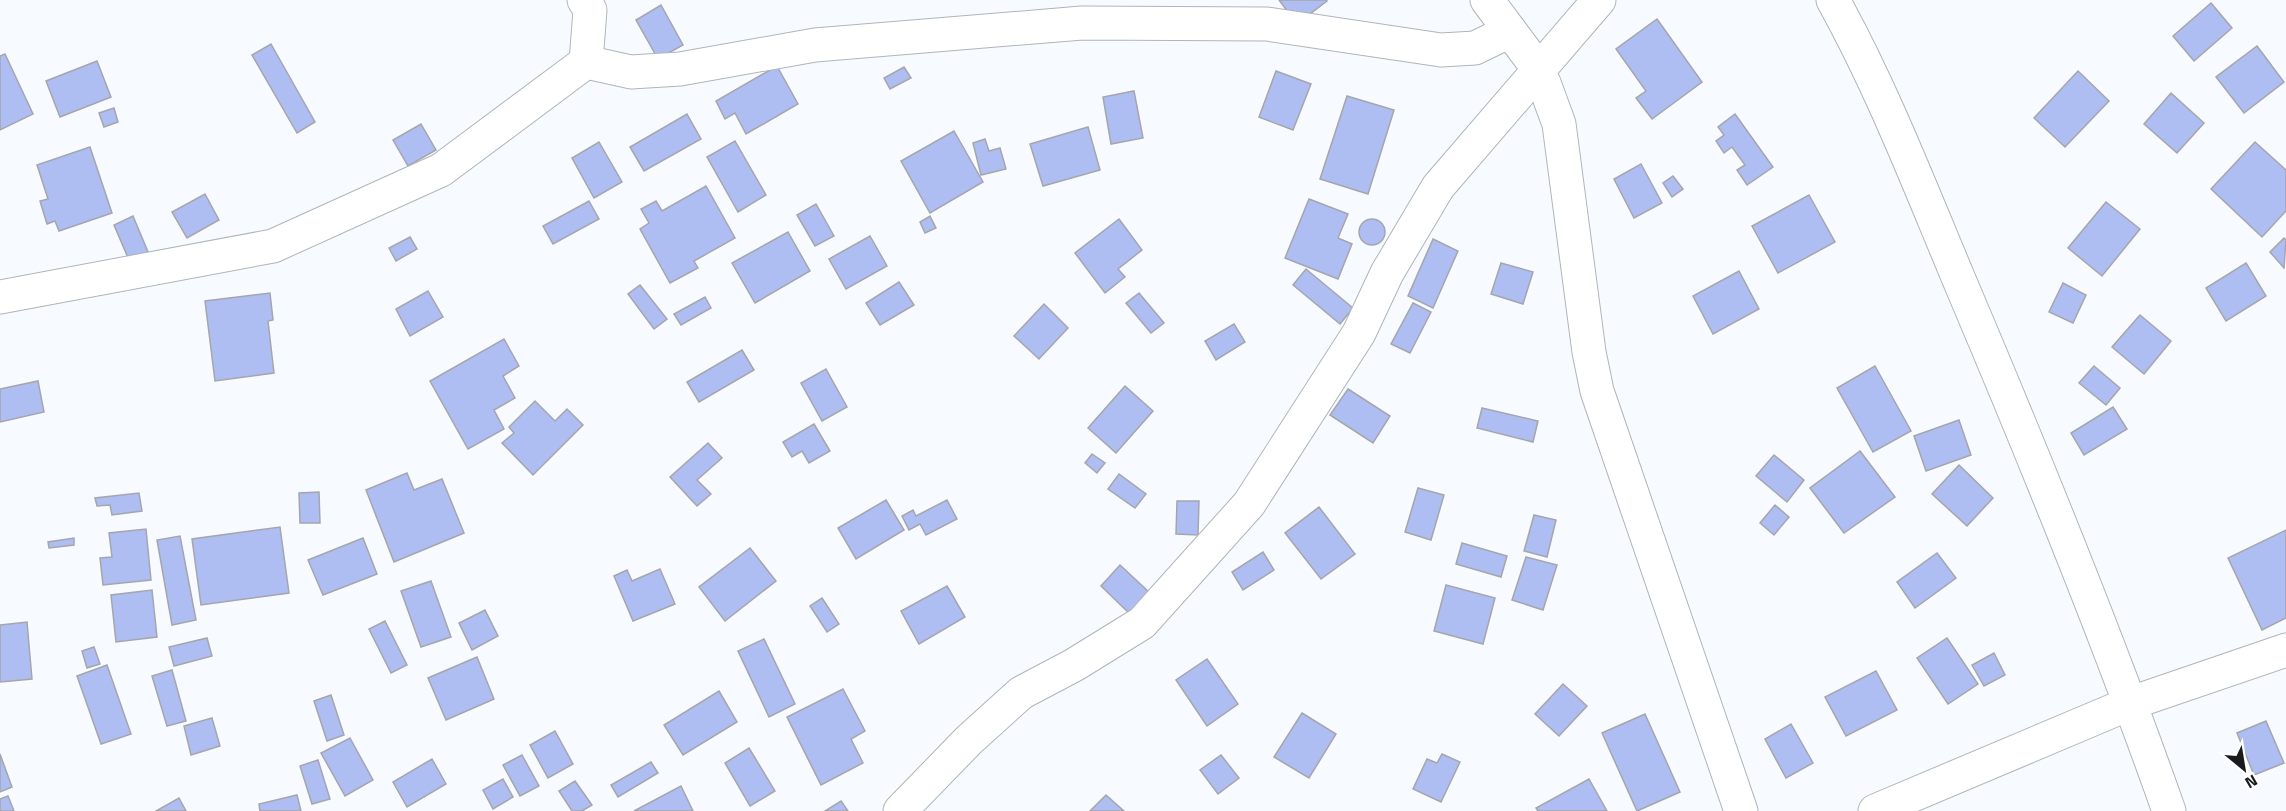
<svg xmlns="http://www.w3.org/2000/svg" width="2286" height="811" font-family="'Titillium Web',sans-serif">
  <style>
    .building { fill: #aebdf2; stroke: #a5a6ac; stroke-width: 1.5 }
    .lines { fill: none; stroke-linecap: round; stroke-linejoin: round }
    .minor-casing { stroke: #afb5b9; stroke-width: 35 }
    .minor { stroke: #fff; stroke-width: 33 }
  </style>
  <rect width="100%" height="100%" fill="#f7fbff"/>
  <g class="building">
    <polygon points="1279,0 1326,0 1327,1 1297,24"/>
    <polygon points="2211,3 2232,28 2194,61 2173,36"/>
    <polygon points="661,5 683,45 658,59 636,20"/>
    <polygon points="1657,19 1702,82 1652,119 1636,98 1646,91 1616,49"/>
    <polygon points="271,44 315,122 297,133 252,55"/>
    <polygon points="2257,46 2284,82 2244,113 2216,77"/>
    <polygon points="5,54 33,114 0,130 0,56"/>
    <polygon points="97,61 111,97 60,117 46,81"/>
    <polygon points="777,66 798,104 746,134 735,113 725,119 716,101"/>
    <polygon points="904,67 911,78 890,89 884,78"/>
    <polygon points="1276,71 1311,84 1293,130 1259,117"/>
    <polygon points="2078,71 2109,101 2065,147 2034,118"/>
    <polygon points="1134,91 1143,138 1111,144 1103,97"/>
    <polygon points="2171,93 2204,123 2177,153 2144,124"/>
    <polygon points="1347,96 1394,110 1368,194 1320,179"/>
    <polygon points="114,108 118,122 104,127 99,113"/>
    <polygon points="687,114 701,139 644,171 630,147"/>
    <polygon points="1735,114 1773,167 1747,185 1737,170 1745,165 1732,147 1724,153 1716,141 1724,135 1718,127"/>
    <polygon points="421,124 436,150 408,166 393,140"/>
    <polygon points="1088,127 1100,170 1043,186 1030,144"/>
    <polygon points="954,131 983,182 930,213 901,161"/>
    <polygon points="985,139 989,151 1000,148 1006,169 981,175 973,143"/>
    <polygon points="735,141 766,195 738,212 707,157"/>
    <polygon points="599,142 622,182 594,198 572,158"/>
    <polygon points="2255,142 2286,170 2286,211 2262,237 2211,189"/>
    <polygon points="90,147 112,213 59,231 55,221 47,224 40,201 48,199 37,165"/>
    <polygon points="1641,164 1662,203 1634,218 1614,179"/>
    <polygon points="1673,176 1683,189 1672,197 1663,183"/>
    <polygon points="706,186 735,238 694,261 698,268 670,283 640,229 649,223 641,209 656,201 662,211"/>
    <polygon points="205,194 219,220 187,238 172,212"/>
    <polygon points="1809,195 1835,242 1778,273 1752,226"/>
    <polygon points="1309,199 1348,214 1338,238 1352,244 1338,279 1285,258"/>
    <polygon points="589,201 599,219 553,244 543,226"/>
    <polygon points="2106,202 2140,229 2102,276 2068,248"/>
    <polygon points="816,204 834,236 815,246 797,215"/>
    <polygon points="133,216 151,259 132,267 114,225"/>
    <polygon points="930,216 936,228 925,233 920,222"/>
    <polygon points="1119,219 1142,250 1118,269 1125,277 1105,293 1075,253"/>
    <circle cx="1372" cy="232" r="13"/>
    <polygon points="788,232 810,271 755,303 732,263"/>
    <polygon points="870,236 887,266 846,289 829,259"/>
    <polygon points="410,237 417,249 396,261 389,248"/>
    <polygon points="2284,238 2286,240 2284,268 2270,252"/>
    <polygon points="1433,239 1458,251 1433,308 1408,296"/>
    <polygon points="1501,263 1533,272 1523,304 1491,294"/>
    <polygon points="2246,263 2266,296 2226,321 2206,288"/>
    <polygon points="1306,269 1353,308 1340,324 1293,285"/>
    <polygon points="1739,271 1759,309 1713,334 1693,296"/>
    <polygon points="899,282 914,305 880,325 866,303"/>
    <polygon points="2063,283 2086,295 2073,323 2049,312"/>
    <polygon points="640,285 667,319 654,329 628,294"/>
    <polygon points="428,291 443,317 410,336 396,309"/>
    <polygon points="270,293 273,320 268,321 274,373 215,381 205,301"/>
    <polygon points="1139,293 1164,323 1151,333 1126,303"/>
    <polygon points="705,297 711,308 681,325 674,314"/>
    <polygon points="1413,303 1431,312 1410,353 1391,344"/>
    <polygon points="1044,304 1068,328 1039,359 1014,336"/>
    <polygon points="2140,315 2171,341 2144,374 2112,347"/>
    <polygon points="1234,324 1245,342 1216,360 1205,341"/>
    <polygon points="504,339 519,366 503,376 515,398 494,410 504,429 468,449 430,381"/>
    <polygon points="742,350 754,370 699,402 687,382"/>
    <polygon points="1875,366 1911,431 1873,452 1837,388"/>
    <polygon points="2094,366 2120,388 2106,405 2079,383"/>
    <polygon points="826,369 847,407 822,421 801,383"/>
    <polygon points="38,381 44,412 0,422 0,389"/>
    <polygon points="1125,386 1153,411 1116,453 1088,428"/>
    <polygon points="1348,389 1390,416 1373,443 1330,415"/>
    <polygon points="535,401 555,421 567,409 583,425 533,475 502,443 514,433 509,427"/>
    <polygon points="2113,407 2127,429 2084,455 2071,433"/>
    <polygon points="1482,408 1538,421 1533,442 1477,428"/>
    <polygon points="1959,420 1971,455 1926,471 1914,436"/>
    <polygon points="814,424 830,451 809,463 802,451 792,457 783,442"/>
    <polygon points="708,443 722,458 697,480 711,494 697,506 670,477"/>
    <polygon points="1860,451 1895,497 1844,533 1810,488"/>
    <polygon points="1092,454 1105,463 1097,473 1085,463"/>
    <polygon points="1774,455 1804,480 1787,502 1756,476"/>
    <polygon points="1959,465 1993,498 1967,526 1932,494"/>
    <polygon points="407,473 414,490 442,479 464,533 394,562 366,490"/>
    <polygon points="1119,474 1146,494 1135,508 1108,489"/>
    <polygon points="1418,488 1444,495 1431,540 1405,532"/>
    <polygon points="319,492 320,523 300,523 299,493"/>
    <polygon points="139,493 142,511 112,515 110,505 97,506 95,498"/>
    <polygon points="886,500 904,530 856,559 838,528"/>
    <polygon points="947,500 957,519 926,535 920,524 909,530 902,516 913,510 916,516"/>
    <polygon points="1177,501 1199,501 1198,535 1176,534"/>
    <polygon points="1775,505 1789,517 1774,535 1760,523"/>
    <polygon points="1319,507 1355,554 1321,579 1285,533"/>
    <polygon points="1534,515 1556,520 1547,557 1524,551"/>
    <polygon points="280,527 289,593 201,605 192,539"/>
    <polygon points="146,529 151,580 103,585 100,558 112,557 109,533"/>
    <polygon points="2286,530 2286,618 2262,630 2228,558"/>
    <polygon points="180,536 196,620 172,625 157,540"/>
    <polygon points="74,538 74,545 49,548 48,542"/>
    <polygon points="363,538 377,574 323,595 308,560"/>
    <polygon points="1462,543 1507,556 1501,577 1456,564"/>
    <polygon points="750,548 776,581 725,621 699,587"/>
    <polygon points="1263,552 1274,570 1243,590 1232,572"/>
    <polygon points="1937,553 1956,578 1915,608 1897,582"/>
    <polygon points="1526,557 1557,565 1543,610 1512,600"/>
    <polygon points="1120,565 1150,593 1130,614 1101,586"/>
    <polygon points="660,569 675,604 633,621 614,576 627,570 632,581"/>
    <polygon points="431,581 451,637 421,647 401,591"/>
    <polygon points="1446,585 1495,598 1483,644 1434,631"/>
    <polygon points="947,586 965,617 919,644 901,611"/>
    <polygon points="152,590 157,637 116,642 111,595"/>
    <polygon points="822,598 839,624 827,632 810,606"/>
    <polygon points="485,610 498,636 472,650 459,623"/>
    <polygon points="385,621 407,665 391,673 369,629"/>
    <polygon points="27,622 32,679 0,682 0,625"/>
    <polygon points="207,638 212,656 174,666 169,647"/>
    <polygon points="1947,638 1978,684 1948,704 1917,658"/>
    <polygon points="764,639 795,704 769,717 738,651"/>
    <polygon points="94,647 100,664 87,668 82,651"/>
    <polygon points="1994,653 2005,675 1984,686 1972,665"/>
    <polygon points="477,657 494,699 446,720 428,678"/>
    <polygon points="1207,659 1238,704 1207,726 1176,680"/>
    <polygon points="107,665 131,734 101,744 77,676"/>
    <polygon points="172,670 186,721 167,726 152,676"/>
    <polygon points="1876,671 1897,710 1846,736 1825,697"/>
    <polygon points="1563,684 1587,706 1559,736 1535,714"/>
    <polygon points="843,689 865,731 851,739 863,763 821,785 787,717"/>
    <polygon points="719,691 737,722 683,755 664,725"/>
    <polygon points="331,695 344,735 327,741 314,701"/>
    <polygon points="1302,713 1336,734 1309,778 1274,757"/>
    <polygon points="1645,714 1680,792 1637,811 1602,733"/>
    <polygon points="212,718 220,746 191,755 184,726"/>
    <polygon points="2266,721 2284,763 2254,775 2237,733"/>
    <polygon points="1791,724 1813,763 1786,778 1765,739"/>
    <polygon points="555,731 573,764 548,778 530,745"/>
    <polygon points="350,738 373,780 345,796 321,753"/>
    <polygon points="749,748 775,791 750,806 725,763"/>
    <polygon points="0,754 12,787 0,792"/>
    <polygon points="1442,754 1460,762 1441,802 1413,789 1427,759 1437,763"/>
    <polygon points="522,755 539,786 520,796 503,765"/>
    <polygon points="1221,755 1239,778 1218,794 1200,770"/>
    <polygon points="432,759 446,784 407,807 393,782"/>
    <polygon points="318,760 330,799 312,804 300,766"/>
    <polygon points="651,762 658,773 618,797 611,785"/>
    <polygon points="503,779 513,797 493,809 483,790"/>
    <polygon points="1589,779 1607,811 1538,811 1536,808"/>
    <polygon points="575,781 592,805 582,811 572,811 559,791"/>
    <polygon points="681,786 693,811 634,811"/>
    <polygon points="297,795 301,811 260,811 259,804"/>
    <polygon points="1106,795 1124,811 1090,811"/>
    <polygon points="8,796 14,811 0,811 0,799"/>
    <polygon points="179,798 186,811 156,811"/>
    <polygon points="841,801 848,811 825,811"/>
  </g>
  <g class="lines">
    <defs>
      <g id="minor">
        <polyline points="1487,0 1531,59 1544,83 1559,124 1589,352 1597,391 1741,811"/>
        <path d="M1833 0C1884 92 1922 192 1963 289 2036 461 2107 635 2169 811"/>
        <polyline points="586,62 631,72 680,69 815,45 1082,23 1267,24 1441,50 1475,48 1510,31"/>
        <polyline points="0,297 273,246 441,170 586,62 590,10 584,0"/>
        <polyline points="900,811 969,740 1021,693 1074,665 1142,623 1249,504 1359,333 1387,273 1438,187 1599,0"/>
        <polyline points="1875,811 2131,703 2286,650"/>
      </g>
    </defs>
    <use href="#minor" class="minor-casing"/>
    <use href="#minor" class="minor"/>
  </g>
  <g transform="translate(2244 769) rotate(150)" stroke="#ffffff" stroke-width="4.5" paint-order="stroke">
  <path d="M0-4.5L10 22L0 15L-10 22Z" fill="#181a1b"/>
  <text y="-9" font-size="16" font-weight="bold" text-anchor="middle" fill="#181a1b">N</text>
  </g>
</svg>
